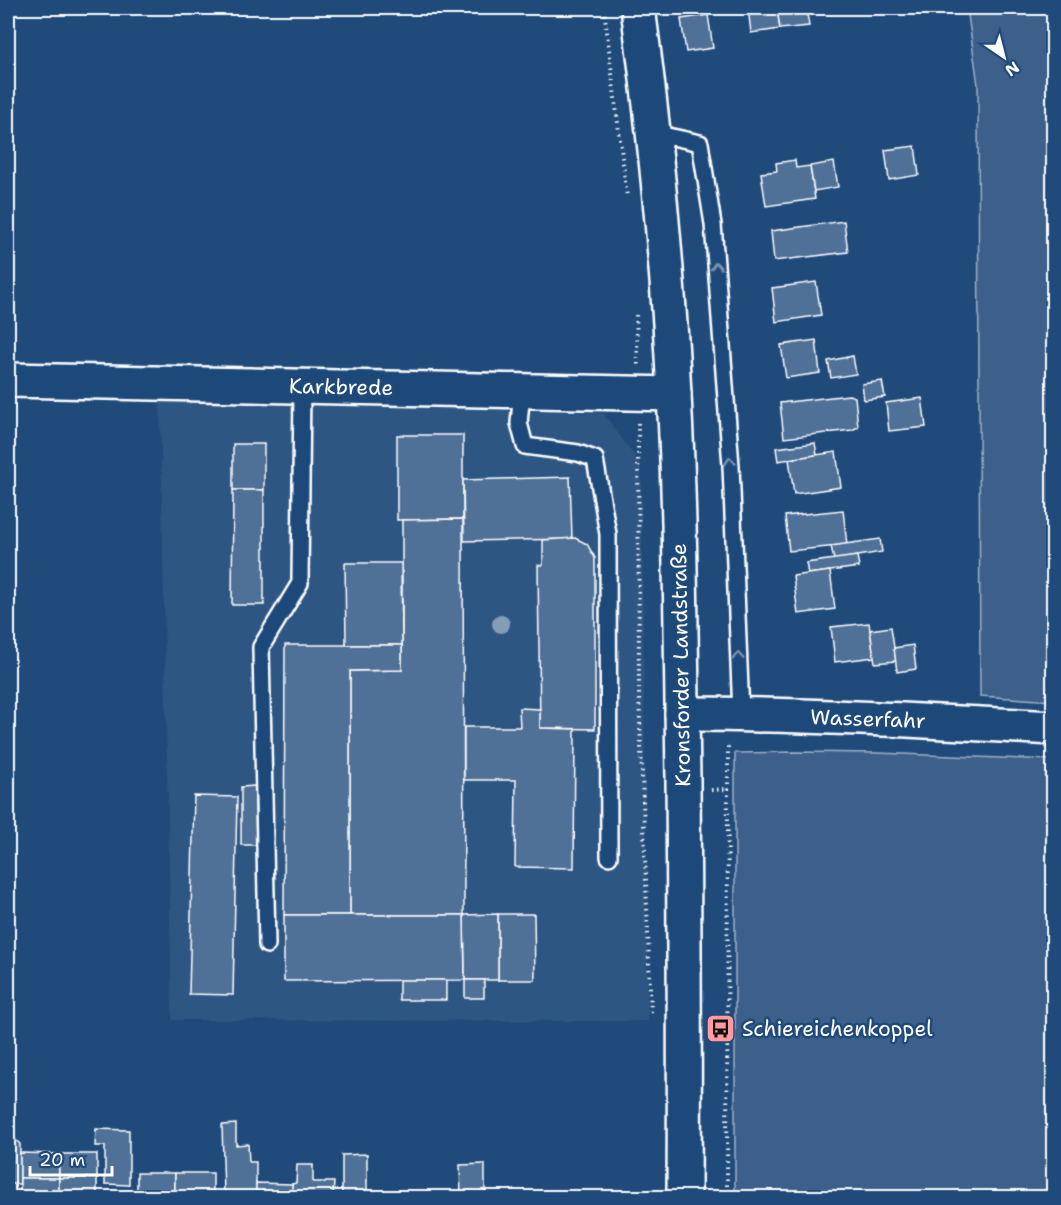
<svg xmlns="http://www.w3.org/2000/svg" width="1061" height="1205" font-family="'Shantell Sans',sans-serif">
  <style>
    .built { fill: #2e5683 }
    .green { fill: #3c618b; stroke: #9eb0c5; stroke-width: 1.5 }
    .building { fill: #507197; stroke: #fff; stroke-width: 1.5 }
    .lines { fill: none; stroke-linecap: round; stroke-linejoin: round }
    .service-casing { stroke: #fff; stroke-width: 20 }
    .tertiary-casing { stroke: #fff; stroke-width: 38 }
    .secondary-casing { stroke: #fff; stroke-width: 38 }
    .path { stroke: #fff; stroke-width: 4; stroke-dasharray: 1.5 4.5; stroke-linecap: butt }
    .service { stroke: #1f4a7a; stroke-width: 15 }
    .tertiary { stroke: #1f4a7a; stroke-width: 33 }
    .secondary { stroke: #1f4a7a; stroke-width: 33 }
    .tree { fill: #859cb6 }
    .oneway { stroke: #7992af }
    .labels { text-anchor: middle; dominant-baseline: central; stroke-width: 5; stroke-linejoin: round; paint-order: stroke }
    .street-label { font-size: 21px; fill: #fff; stroke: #1f4a7a }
    .poi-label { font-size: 21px; fill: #fff; stroke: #1f4a7a; text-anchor: start }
  </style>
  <rect width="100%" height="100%" fill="#1f4a7a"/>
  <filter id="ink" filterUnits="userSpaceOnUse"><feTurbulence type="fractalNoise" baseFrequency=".0167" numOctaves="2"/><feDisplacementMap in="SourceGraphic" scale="12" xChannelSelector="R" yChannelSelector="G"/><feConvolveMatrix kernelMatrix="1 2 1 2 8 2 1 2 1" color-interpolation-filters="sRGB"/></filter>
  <g filter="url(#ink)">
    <polygon class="built" points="160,398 603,413 641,465 648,1021 172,1020"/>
    <g class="green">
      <polygon points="967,8 1053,8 1053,701 980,696 978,85"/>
      <polygon points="794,752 878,753 1053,760 1053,1197 735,1197 735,753"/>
    </g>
    <g class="building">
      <polygon points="748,8 777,8 780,29 751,33"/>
      <polygon points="777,8 806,8 809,26 780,29"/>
      <polygon points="708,15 713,48 686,52 681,19"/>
      <polygon points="915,146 919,175 889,180 885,150"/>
      <polygon points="795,160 796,168 810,166 815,199 766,206 761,173 777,171 776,163"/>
      <polygon points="834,162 838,187 814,191 810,166"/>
      <polygon points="844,221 848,252 774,261 771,231"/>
      <polygon points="816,282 821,315 776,322 772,288"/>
      <polygon points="816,340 820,373 786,378 781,345"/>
      <polygon points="853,356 856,374 831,378 828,361"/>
      <polygon points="882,381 885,397 864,400 862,384"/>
      <polygon points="849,395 855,397 858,427 852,430 784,438 780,403"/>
      <polygon points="922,398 926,427 889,431 886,403"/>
      <polygon points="397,435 463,435 463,519 397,520"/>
      <polygon points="815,443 817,455 778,461 776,448"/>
      <rect x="233" y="444" width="31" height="46"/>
      <polygon points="836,452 841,487 794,494 789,459"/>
      <polygon points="570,477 572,539 464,541 463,480"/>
      <polygon points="233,490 264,490 264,605 232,605"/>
      <polygon points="843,510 847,545 789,551 785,516"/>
      <polygon points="463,519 464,915 350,915 350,671 402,670 402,520"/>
      <polygon points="575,538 587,544 595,558 595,729 540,728 538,565 543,565 543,540"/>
      <polygon points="880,539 882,552 834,560 831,546"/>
      <polygon points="857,556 859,567 808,574 806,563"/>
      <polygon points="345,563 401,563 402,645 346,645"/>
      <polygon points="830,571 835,609 798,614 793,576"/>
      <polygon points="869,623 874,657 835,662 831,627"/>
      <polygon points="891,627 896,661 875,663 870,630"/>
      <polygon points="285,645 402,645 402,670 350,671 350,915 284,915"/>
      <polygon points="913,645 916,669 897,672 894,648"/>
      <polygon points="519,708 540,709 540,728 575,729 574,868 515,867 516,780 464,780 464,727 520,727"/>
      <polygon points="255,786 256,845 241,845 241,787"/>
      <polygon points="194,796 237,797 233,995 189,994"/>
      <polygon points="498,914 534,914 535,980 498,980"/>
      <polygon points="498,914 498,980 465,980 464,915"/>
      <polygon points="284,915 464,915 465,980 284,981"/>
      <rect x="399" y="980" width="47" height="20"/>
      <rect x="465" y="980" width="19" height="18"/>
      <polygon points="236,1124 236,1145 248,1144 249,1162 256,1162 256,1195 224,1195 222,1125"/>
      <polygon points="96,1129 129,1130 129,1185 105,1184 105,1146 95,1146"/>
      <polygon points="8,1133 20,1144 20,1184 8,1184"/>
      <polygon points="20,1153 59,1154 59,1178 20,1178"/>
      <rect x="59" y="1154" width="38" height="24"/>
      <polygon points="367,1154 367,1194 342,1194 342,1155"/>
      <polygon points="485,1164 485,1198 461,1198 460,1165"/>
      <polygon points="297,1165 313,1165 313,1182 334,1182 333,1198 292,1198 292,1184 296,1183"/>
      <rect x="137" y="1173" width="38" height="25"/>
      <rect x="175" y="1173" width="38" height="25"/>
      <rect x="20" y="1178" width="39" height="20"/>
      <rect x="59" y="1178" width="38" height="20"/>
      <polygon points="256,1183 292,1184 292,1198 256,1198"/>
      <rect x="374" y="1194" width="39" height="4"/>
      <rect x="413" y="1194" width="39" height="4"/>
    </g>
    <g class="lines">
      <defs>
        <g id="service">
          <polyline points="654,133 700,143 713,224 731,466 741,714"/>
          <polyline points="522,391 519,423 525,446 578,453 595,459 608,534 609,857"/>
          <polyline points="267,945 261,647 300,583 302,386"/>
        </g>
        <g id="tertiary">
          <polyline points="8,380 674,394"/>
          <path d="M682 714C806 714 930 721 1054 728"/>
        </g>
        <path id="secondary" d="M638 8C655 136 668 265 674 395 681 523 681 651 683 778 684 918 685 1058 684 1198"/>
      </defs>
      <use href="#service" class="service-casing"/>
      <use href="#tertiary" class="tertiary-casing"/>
      <use href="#secondary" class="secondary-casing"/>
      <g class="path">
        <polyline points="604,8 627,197"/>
        <polyline points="636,315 638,365"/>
        <polyline points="638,423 639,695 651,1013"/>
        <polyline points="711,790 728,789"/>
        <polyline points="727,1198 728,745"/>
      </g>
      <use href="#service" class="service"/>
      <use href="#tertiary" class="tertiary"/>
      <use href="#secondary" class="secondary"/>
    </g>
    <circle class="tree" cx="501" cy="624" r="9"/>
    <defs><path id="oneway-chevron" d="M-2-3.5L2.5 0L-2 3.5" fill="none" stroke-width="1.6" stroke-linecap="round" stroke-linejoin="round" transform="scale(1.5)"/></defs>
    <g class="oneway">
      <use href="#oneway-chevron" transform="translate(716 266) rotate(-94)"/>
      <use href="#oneway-chevron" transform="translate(730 461) rotate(-94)"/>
      <use href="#oneway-chevron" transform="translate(738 656) rotate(-92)"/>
    </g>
  </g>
  <defs>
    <symbol id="bus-square" viewBox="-11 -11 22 22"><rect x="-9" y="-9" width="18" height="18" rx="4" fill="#ff9aa2" stroke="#1f4a7a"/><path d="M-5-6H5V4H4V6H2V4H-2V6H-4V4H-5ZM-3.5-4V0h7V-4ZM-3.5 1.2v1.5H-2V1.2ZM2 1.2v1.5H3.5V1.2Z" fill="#111"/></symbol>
  </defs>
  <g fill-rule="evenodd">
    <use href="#bus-square" x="704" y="1012" width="33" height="33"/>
  </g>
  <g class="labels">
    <g class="street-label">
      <text transform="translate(341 387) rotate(1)">Karkbrede</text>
      <text transform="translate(681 665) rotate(-91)">Kronsforder Landstraße</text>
      <text transform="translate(868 719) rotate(2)">Wasserfahr</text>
    </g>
    <g class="poi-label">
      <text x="742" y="1029">Schiereichenkoppel</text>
    </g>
  </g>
  <rect width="1061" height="1205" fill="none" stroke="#1f4a7a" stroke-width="30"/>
  <rect x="15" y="15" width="1031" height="1175" fill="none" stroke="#fff" stroke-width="2" filter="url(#ink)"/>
  <g transform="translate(1004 57) rotate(145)" stroke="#1f4a7a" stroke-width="4.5" paint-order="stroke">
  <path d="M0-4.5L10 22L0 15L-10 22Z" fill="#ffffff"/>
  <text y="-9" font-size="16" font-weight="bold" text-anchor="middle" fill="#ffffff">N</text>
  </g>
  <path d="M30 1166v9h82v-9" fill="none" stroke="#ffffff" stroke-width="3"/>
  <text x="39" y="1166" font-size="18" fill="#ffffff" stroke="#1f4a7a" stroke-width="4.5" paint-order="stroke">20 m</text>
</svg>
